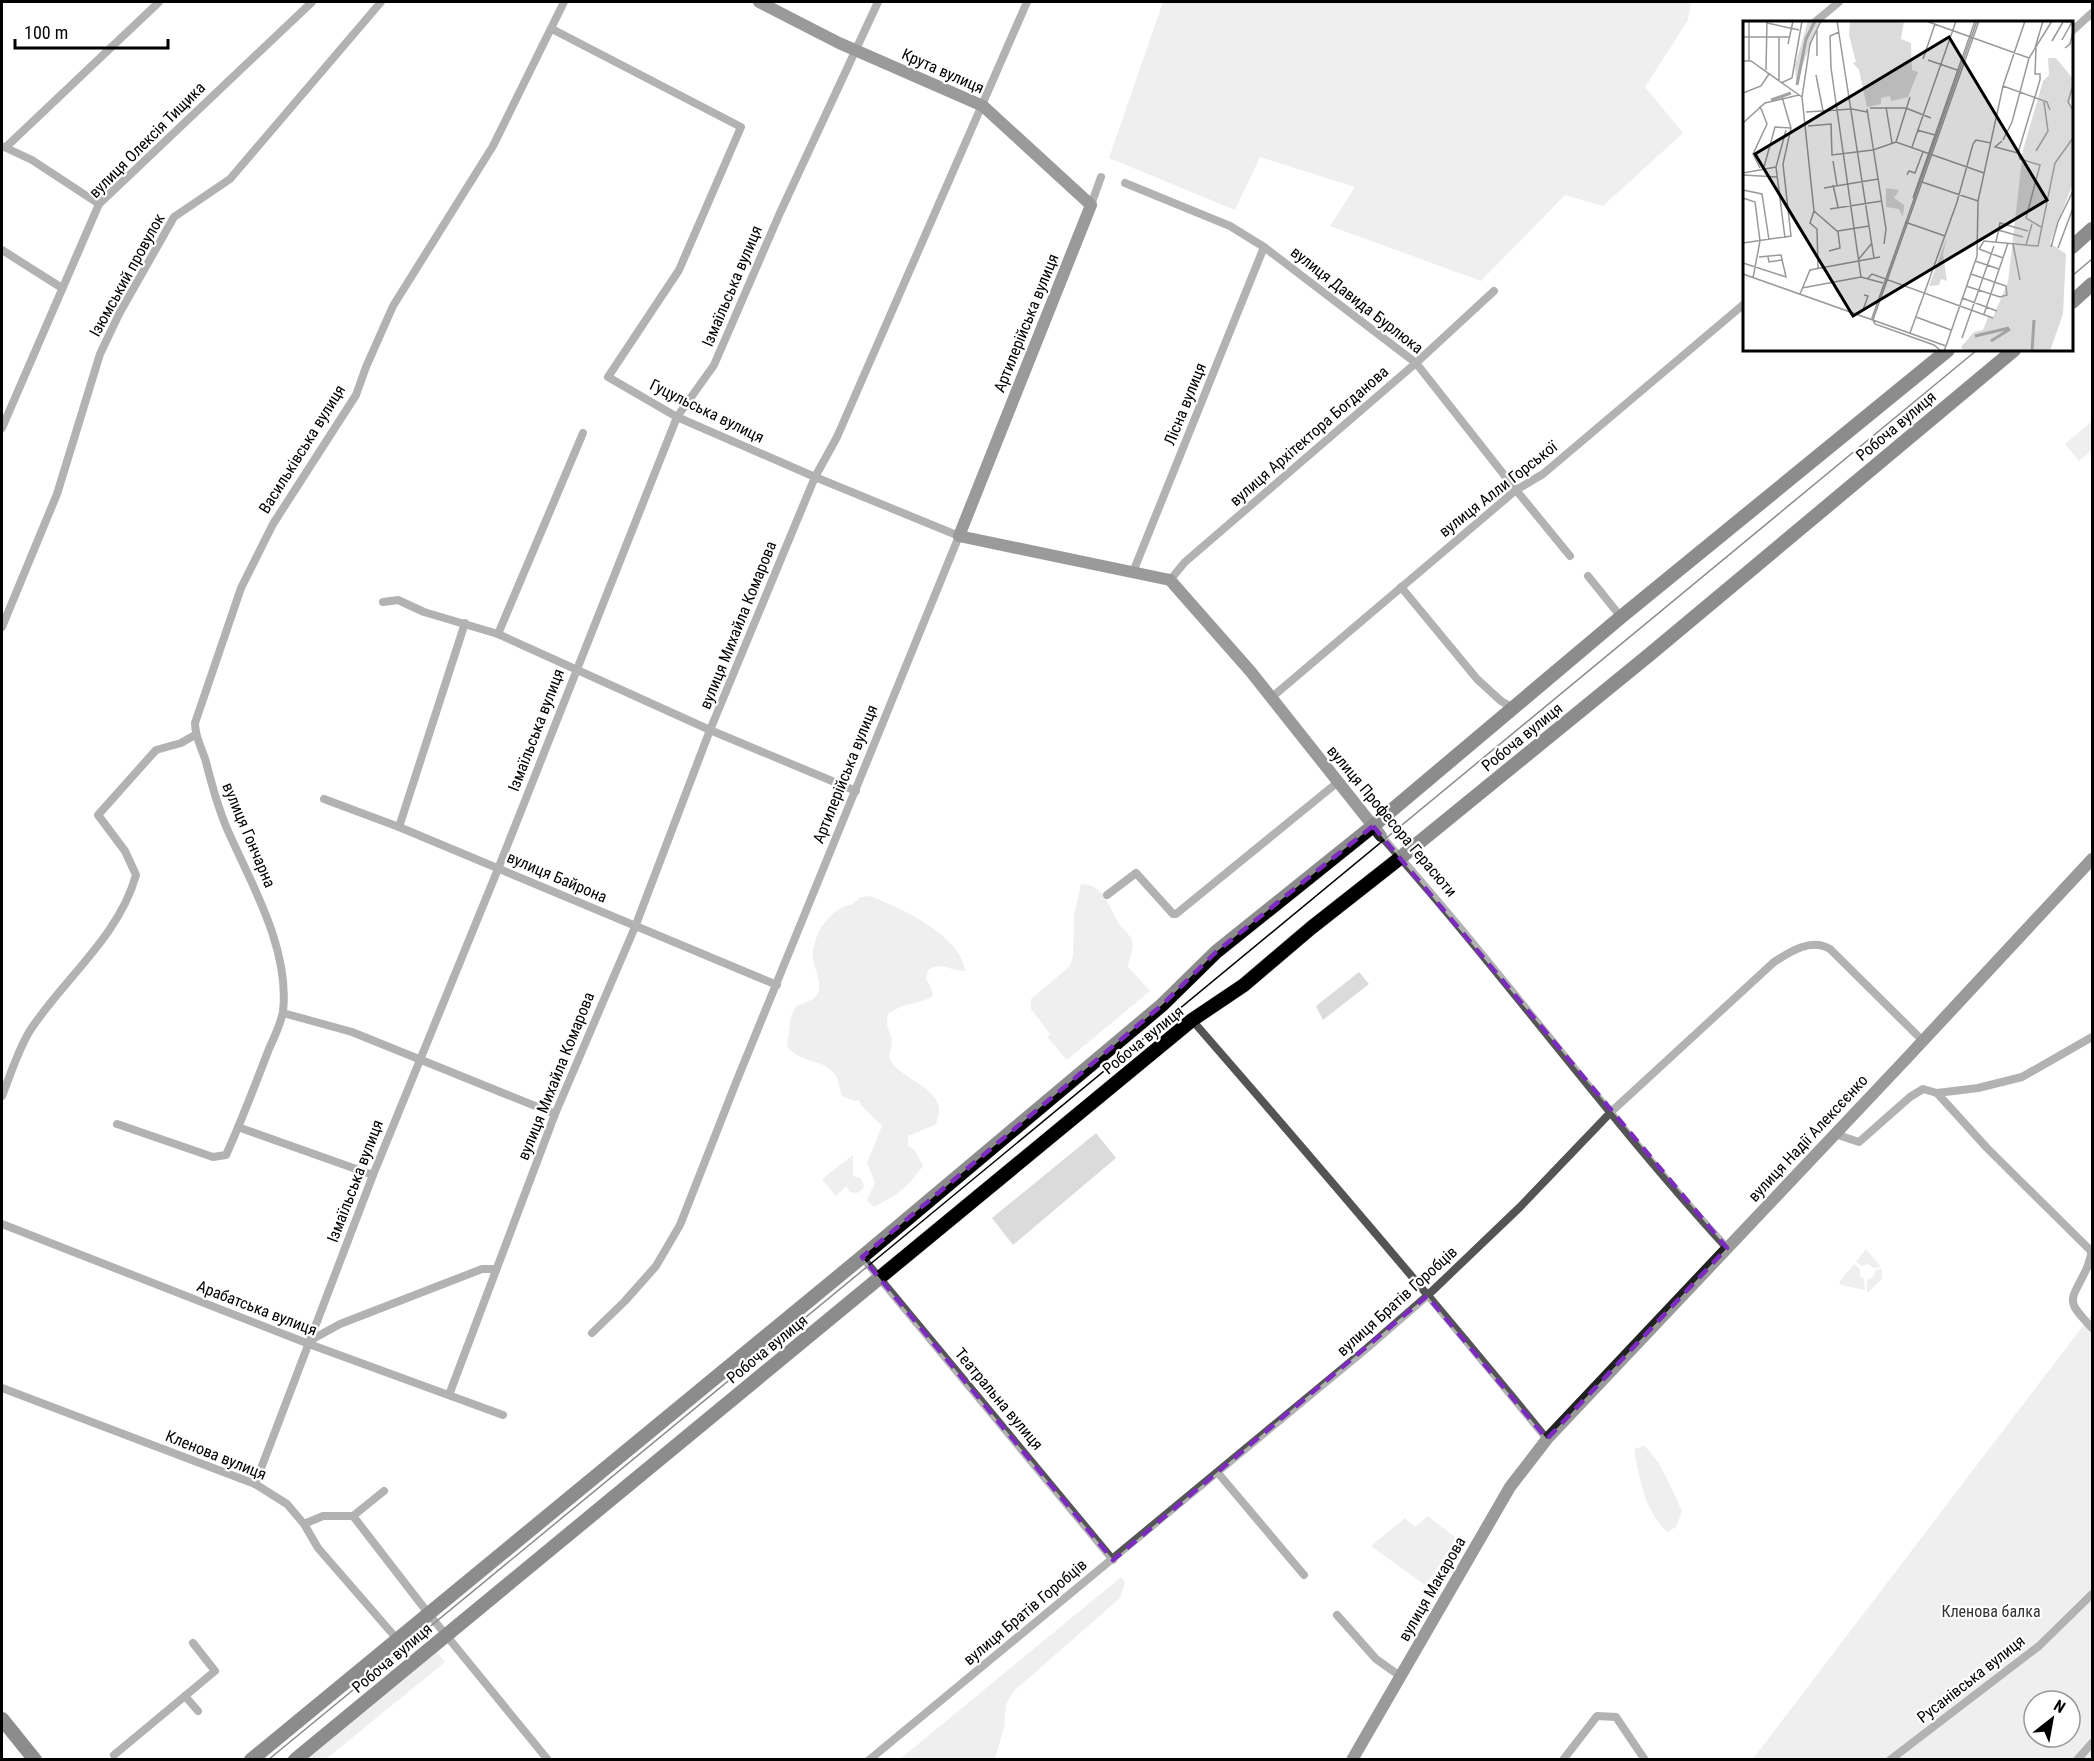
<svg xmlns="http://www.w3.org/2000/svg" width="2094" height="1761" font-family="'Roboto Condensed',sans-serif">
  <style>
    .green { fill: #dbdbdb; fill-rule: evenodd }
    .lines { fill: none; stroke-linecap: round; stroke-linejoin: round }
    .primary-casing { stroke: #dbdbdb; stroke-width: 15 }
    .street { stroke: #545454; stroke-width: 8 }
    .secondary { stroke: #212121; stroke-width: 12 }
    .primary { stroke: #000; stroke-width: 14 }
    .tram { stroke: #000; stroke-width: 1.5 }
    .marked { fill: none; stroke: #7b2cbf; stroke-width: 4.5; stroke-dasharray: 12 8; stroke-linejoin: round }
    .labels { text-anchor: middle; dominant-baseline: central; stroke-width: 4.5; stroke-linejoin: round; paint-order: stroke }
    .street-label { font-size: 16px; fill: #000; stroke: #fff }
    .park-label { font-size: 16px; fill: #323232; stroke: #fff }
    .inset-river { fill: none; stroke: #a2a2a2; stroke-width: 3 }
    .inset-road { fill: none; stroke: #999; stroke-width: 1.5 }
    .view { fill: #000; fill-opacity: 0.15; stroke: #000; stroke-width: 3 }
    .inset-edge { fill: none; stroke: #000; stroke-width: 3 }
  </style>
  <rect width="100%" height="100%" fill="#fff"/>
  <g class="green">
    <polygon points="1163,2 1691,2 1688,20 1645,87 1683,133 1603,206 1565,195 1481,281 1330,226 1355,187 1260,157 1235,210 1109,158"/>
    <polygon points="2091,422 2092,425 2092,450 2079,461 2065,444"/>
    <path d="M1081 884C1105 884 1109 909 1120 925 1124 930 1130 935 1132 940 1135 949 1129 958 1128 967L1150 991 1067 1060 1047 1037 1050 1034 1031 1009V999L1070 966 1073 956 1074 915Z"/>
    <path d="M870 896C899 907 962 936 965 971 949 971 944 961 928 970L926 979 931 987 933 996C918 1005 904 1002 888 1014 885 1030 890 1028 892 1041 893 1049 886 1055 892 1063 907 1083 953 1091 935 1125L908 1136V1145L915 1151 923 1166 911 1181 897 1194 874 1207 867 1200 875 1183 867 1163 882 1126 862 1106 859 1100 855 1101 842 1096C840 1090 839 1082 836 1076 826 1058 801 1065 787 1046L791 1016 796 1006C801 1004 808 1002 813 999 826 989 815 971 813 959 812 952 814 943 817 936 821 926 831 913 841 908 850 904 852 906 860 897Z"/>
    <polygon points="1359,972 1369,984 1323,1020 1316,1006"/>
    <polygon points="1096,1133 1116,1158 1013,1245 992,1218"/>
    <polygon points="853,1155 853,1176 860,1178 864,1185 863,1189 857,1193 850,1192 846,1186 836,1196 822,1179"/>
    <polygon points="1866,1249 1881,1267 1874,1268 1868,1264 1862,1266 1856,1262"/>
    <polygon points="1854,1264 1860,1269 1860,1276 1864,1279 1865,1290 1841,1285 1839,1282"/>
    <polygon points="1882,1269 1882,1279 1867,1293 1867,1280 1873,1277 1876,1270"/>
    <path d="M2092 1314V1759L1752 1760ZM2034 1701H2070V1737H2034Z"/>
    <path d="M1644 1446C1661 1460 1672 1490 1682 1511L1676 1527 1667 1532C1644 1509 1640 1480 1634 1449Z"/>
    <polygon points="1428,1516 1456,1538 1426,1586 1371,1546 1405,1518 1415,1527"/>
    <polygon points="1121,1577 1125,1582 1120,1598 1013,1692 1006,1704 1004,1727 995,1759 900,1759"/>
    <polygon points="437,1652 445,1662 326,1759 313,1759 310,1756"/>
  </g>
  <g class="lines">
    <defs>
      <g id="primary">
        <polyline points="2072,247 2092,229"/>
        <polyline points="2072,302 2092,284"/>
        <polyline points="2,1719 35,1760"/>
        <polyline points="251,1760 862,1257 1162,1005 1216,952 1373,826 1621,617 1948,350"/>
        <polyline points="295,1760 1169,1039 1192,1020 1244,985 1311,928 1400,858 1649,655 2014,350"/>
      </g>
    </defs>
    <use href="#primary" class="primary-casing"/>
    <g class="street">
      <polyline points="1815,22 1839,2"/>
      <polyline points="552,29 741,127 679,270 608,377 677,417 815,477 959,536 737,1080 680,1225 656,1266 625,1301 592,1333"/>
      <polyline points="2072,31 2092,13"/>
      <polyline points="2,146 32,160 99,204"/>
      <polyline points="6,147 159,2"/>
      <polyline points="1125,183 1230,226 1264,247 1416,363 1516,490 1570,556"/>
      <polyline points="1091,205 1101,177"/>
      <polyline points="2,250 62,288"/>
      <polyline points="2,428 99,204 312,2"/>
      <polyline points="1133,572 1264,247"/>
      <polyline points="1588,576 1621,617"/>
      <polyline points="1170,580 1185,562 1416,363 1494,291"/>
      <polyline points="1401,587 1477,679 1501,701 1513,708"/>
      <polyline points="383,602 398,600 424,612 498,634 710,730 856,791"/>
      <polyline points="2,627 57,494 100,354 119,314 174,217 230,179 381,2"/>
      <polyline points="498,634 583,433"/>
      <polyline points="1271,698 1516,490 1543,474 1744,304"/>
      <polyline points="324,799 399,827 777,985"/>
      <polyline points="399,827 465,623"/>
      <path d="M1381 836C1501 970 1606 1116 1727 1248"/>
      <polyline points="1107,895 1136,873 1173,914 1176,914 1338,782"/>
      <polyline points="283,1013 352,1032 555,1114"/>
      <path d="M1192 1020C1312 1158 1431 1297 1547 1439"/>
      <path d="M2 1096C10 1076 19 1047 31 1029 65 978 119 936 136 875L125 851 98 815 156 750 181 743 195 735"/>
      <path d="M117 1124 213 1157 226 1155C241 1122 254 1088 267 1054 272 1041 281 1025 283 1011 290 950 252 885 228 831 218 808 212 786 206 762 202 748 195 738 195 723L241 588 273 524 356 395 366 367 393 306 493 146 564 2"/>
      <polyline points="238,1127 373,1175"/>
      <polyline points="1835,1134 1859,1142 1910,1097 1923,1089 1937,1093"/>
      <polyline points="2,1224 309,1344 503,1415"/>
      <polyline points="2092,1252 1987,1148 1937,1093 1978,1088 2022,1077 2092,1037"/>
      <path d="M2092 1252C2090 1257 2089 1264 2086 1270 2070 1303 2065 1299 2092 1328"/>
      <polyline points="862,1257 1113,1560"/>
      <polyline points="311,1340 340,1324 482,1269 496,1269"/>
      <polyline points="2,1388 255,1484 287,1504 304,1524 318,1548 397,1639"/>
      <polyline points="449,1395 555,1114 635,927 710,730 815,477 837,437 1027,2"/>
      <polyline points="1218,1473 1304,1575"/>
      <polyline points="255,1484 373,1175 498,869 677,417 714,365 779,215 878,2"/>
      <polyline points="353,1516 384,1491"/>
      <polyline points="304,1524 323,1516 353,1516 428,1613 548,1760"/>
      <polyline points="1337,1615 1376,1659 1400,1676"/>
      <polyline points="185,1696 198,1711"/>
      <polyline points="114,1755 215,1671 193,1643"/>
      <path d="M869 1760 1366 1349 1427 1296 1520 1207 1611 1112 1774 962C1791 951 1811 938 1830 949L1923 1041"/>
      <polyline points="1563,1760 1597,1716 1616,1717 1645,1760"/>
      <polyline points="1890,1760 2039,1646 2092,1594"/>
      <polyline points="2077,1760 2092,1743"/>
    </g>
    <g class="secondary">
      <polyline points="759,2 839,43 983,106 1091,205 959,536 1170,580 1251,672 1381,836"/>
      <polyline points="1352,1760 1510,1487 1547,1439 1906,1059 2092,859"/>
    </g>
    <use href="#primary" class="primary"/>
    <g class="tram">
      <polyline points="2072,276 2092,259"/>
      <polyline points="268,1760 891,1247 1977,350"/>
    </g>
  </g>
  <path d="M0 0H2094V1761H0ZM1373 826 1727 1248 1547 1439 1427 1296 1113 1560 862 1257 1162 1005 1216 952Z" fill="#fff" fill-opacity=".55" fill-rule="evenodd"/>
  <path class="marked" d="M1373 826 1727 1248 1547 1439 1427 1296 1113 1560 862 1257 1162 1005 1216 952Z"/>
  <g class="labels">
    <g class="street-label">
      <text transform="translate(943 71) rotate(24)">Крута вулиця</text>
      <text transform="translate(147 140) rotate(-45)">вулиця Олексія Тищика</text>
      <text transform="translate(127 275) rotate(-61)">Ізюмський провулок</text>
      <text transform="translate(732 286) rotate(-67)">Ізмаїльська вулиця</text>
      <text transform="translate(1357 300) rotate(38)">вулиця Давида Бурлюка</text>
      <text transform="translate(1026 323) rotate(-68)">Артилерійська вулиця</text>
      <text transform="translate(1185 404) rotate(-68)">Лісна вулиця</text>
      <text transform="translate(707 411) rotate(26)">Гуцульська вулиця</text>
      <text transform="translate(1896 426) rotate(-40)">Робоча вулиця</text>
      <text transform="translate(1309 436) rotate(-41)">вулиця Архітектора Богданова</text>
      <text transform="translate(302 449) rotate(-58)">Васильківська вулиця</text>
      <text transform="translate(1498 489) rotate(-38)">вулиця Алли Горської</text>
      <text transform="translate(738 625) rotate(-68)">вулиця Михайла Комарова</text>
      <text transform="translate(536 730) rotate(-69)">Ізмаїльська вулиця</text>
      <text transform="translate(1522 737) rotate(-39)">Робоча вулиця</text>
      <text transform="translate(845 774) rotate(-68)">Артилерійська вулиця</text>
      <text transform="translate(1392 821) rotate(50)">вулиця Професора Герасюти</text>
      <text transform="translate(249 835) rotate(67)">вулиця Гончарна</text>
      <text transform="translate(557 877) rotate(23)">вулиця Байрона</text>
      <text transform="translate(1143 1040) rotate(-39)">Робоча вулиця</text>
      <text transform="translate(556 1076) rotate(-68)">вулиця Михайла Комарова</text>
      <text transform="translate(1808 1138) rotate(-47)">вулиця Надії Алексєєнко</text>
      <text transform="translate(355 1181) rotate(-69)">Ізмаїльська вулиця</text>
      <text transform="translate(1397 1301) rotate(-42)">вулиця Братів Горобців</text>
      <text transform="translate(257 1308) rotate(21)">Арабатська вулиця</text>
      <text transform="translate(767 1349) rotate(-39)">Робоча вулиця</text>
      <text transform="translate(999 1399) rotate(50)">Театральна вулиця</text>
      <text transform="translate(216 1455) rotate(22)">Кленова вулиця</text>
      <text transform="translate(1432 1589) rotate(-60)">вулиця Макарова</text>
      <text transform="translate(1025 1612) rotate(-40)">вулиця Братів Горобців</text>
      <text transform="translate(392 1658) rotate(-40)">Робоча вулиця</text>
      <text transform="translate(1971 1679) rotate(-38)">Русанівська вулиця</text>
    </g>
    <g class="park-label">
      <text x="1991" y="1611">Кленова балка</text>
    </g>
  </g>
  <g transform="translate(1743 21)">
    <rect width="330" height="330" fill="#fff"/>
    <path d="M65 0H77L53 61 52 44ZM107 0H161L158 18 168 22 169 49 175 51 165 76 148 80 147 75 138 77V83L124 86 116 49 110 42 113 41 106 14ZM305 37H313L330 58 327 84 330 86V162L307 222 323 233 320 293 307 330H221L218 326 231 311 240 309 245 296H250L265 261 280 129 300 60 306 54ZM143 167 156 169 151 177 161 184 160 196 156 188 143 186ZM204 216 200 233 204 260 198 258 196 264 186 265Z" fill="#dbdbdb"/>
    <path class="inset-river" d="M54 64 63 18 72 0M28 79 48 72M232 315 266 307M248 320 267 308M289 330 291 299"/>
    <path class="inset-road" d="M94 0 131 237M183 0 286 37M311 0 329 1M24 2 56 9M96 11 87 15 88 47 118 256M0 16H46M319 19 329 1M309 20 320 1M45 23 50 0M292 27 300 0M293 27 292 53H297V59L275 132 277 138 297 144 283 197 298 206M322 27 327 23 330 10M74 35V10M180 38 192 3M185 39 214 49M0 40H8L59 76M6 40V0M23 49 24 0M73 54 80 90M36 59V16M38 62 49 57 59 0M330 64 325 81 330 89M260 65 304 81 307 89M0 72 18 65 26 53M143 86 149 122M127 87H163L188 97M124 88 143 208 141 223M63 91 109 88 124 91M0 102 22 82 56 74M65 105 88 103 89 134 130 129 153 121 241 152M174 109 192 114M260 119 269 101 286 37 309 0M259 120 252 126 275 132M153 121 167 76M169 126 213 0M293 130 305 110 301 81M90 140 94 164M21 146 32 106 48 107M17 147 10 133 24 103 17 85M0 152 33 146M0 154 34 156M164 154 166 150 172 152 180 131M179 161 235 180M90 164 95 186M81 167 135 158M0 169 19 173 26 219M0 177 12 181 17 220 10 257M170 177 232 0M87 188 139 180M71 190 59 76 67 23 78 0M71 190 67 202 74 208 75 247M71 190 95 211 97 227 86 230M162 201 202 215M255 209 280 216M95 210 126 205M42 217 33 146 43 109M253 221 257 202 285 210M0 222 48 215 40 143 48 107 39 76M270 223 277 259M283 224 289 203M308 226 315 201 330 170M315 227 330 187M236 228 241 220 295 225 312 142 330 117M236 228 260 237M25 236 26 241 39 239M115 239 129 222M232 240 256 248M0 242 43 256 38 234 16 236M0 253 203 325 201 330M125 257 129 253 250 297M223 265 257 276 264 274 263 265 228 253M59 267 118 256 140 262M57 273 67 249 137 236M219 277 254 290M120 289 125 275 121 274M241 293 265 222M173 296 208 309M130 299 236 0M167 312 214 181 230 123 233 119 248 122M219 317 251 225M203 325 234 235 235 180 260 65 282 0M198 330 191 324 132 303 129 297 234 0"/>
    <path class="view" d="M206 16 304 179 110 295 12 133Z"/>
    <rect width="330" height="330" class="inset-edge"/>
  </g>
  <rect width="2094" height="1761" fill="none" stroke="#000000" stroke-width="6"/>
  <g transform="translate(2052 1719) rotate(31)"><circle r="28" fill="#ffffff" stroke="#999999" stroke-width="1.5"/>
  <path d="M0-4.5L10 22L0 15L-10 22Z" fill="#000000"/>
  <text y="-9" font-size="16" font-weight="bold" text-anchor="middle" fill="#000000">N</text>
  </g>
  <path d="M15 39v9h153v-9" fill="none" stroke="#000000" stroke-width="3"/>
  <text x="24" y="39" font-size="18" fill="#000000" stroke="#ffffff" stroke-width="4.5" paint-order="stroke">100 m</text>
</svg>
